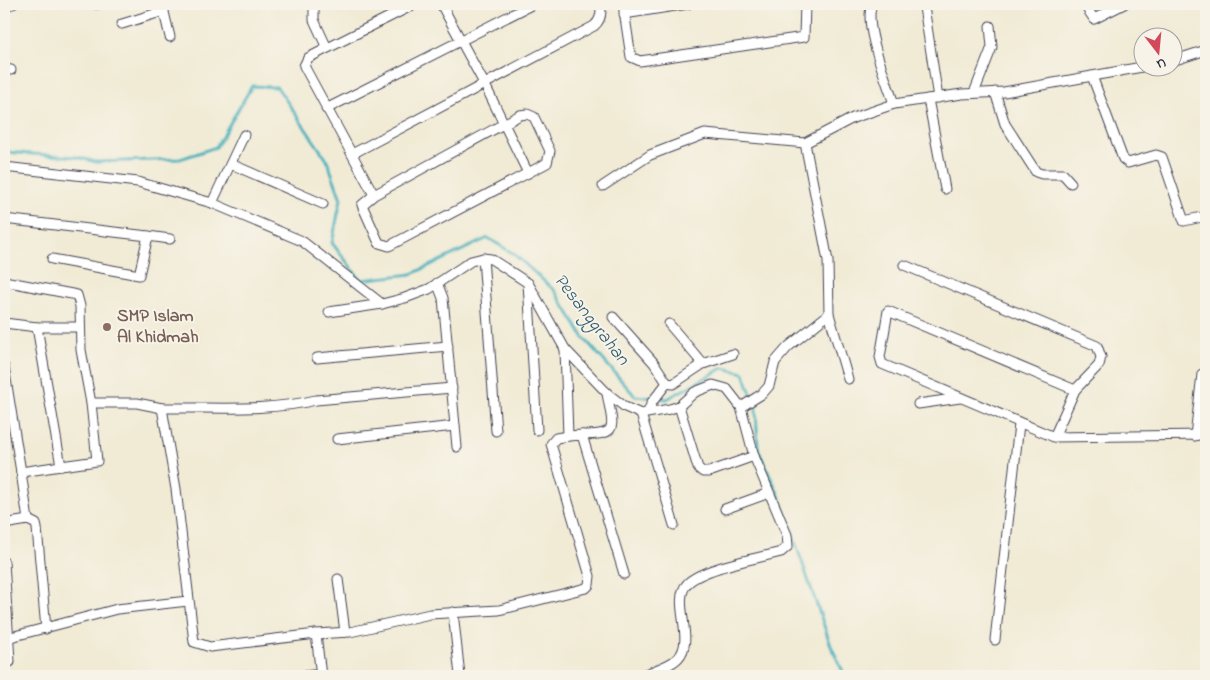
<svg xmlns="http://www.w3.org/2000/svg" width="1210" height="680" font-family="'Indie Flower',sans-serif">
  <style>
    .lines { fill: none; stroke-linecap: round; stroke-linejoin: round }
    .stream { stroke: #41b0bd; stroke-width: 3 }
    .minor-casing { stroke: #414052; stroke-width: 11 }
    .minor { stroke: #fff; stroke-width: 9 }
    .education-dot { fill: #8d6e63; stroke: #f7f3e8; stroke-width: 2 }
    .labels { text-anchor: middle; dominant-baseline: central; stroke-width: 4; stroke-linejoin: round; paint-order: stroke }
    .education-label { font-size: 18px; font-weight: bold; fill: #785e54; stroke: #f7f3e8; text-anchor: start }
    .water-label { font-size: 19px; font-style: italic; fill: #2e5b6f; stroke: #f7f3e8 }
  </style>
  <rect width="100%" height="100%" fill="#f7f3e8"/>
  <filter id="ink" filterUnits="userSpaceOnUse"><feTurbulence type="fractalNoise" baseFrequency=".02" numOctaves="2"/><feDisplacementMap in="SourceGraphic" scale="10" xChannelSelector="R" yChannelSelector="G"/><feConvolveMatrix kernelMatrix="1 2 1 2 8 2 1 2 1" color-interpolation-filters="sRGB"/></filter>
  <filter id="wash" filterUnits="userSpaceOnUse"><feTurbulence type="fractalNoise" baseFrequency=".0096" numOctaves="4" result="noise"/><feDisplacementMap in="SourceGraphic" scale="20" xChannelSelector="R" yChannelSelector="G"/><feGaussianBlur stdDeviation="1.12" result="paint"/><feColorMatrix in="noise" values="0 0 0 0 0 0 0 0 0 0 0 0 0 0 0 0 0 1.4 0 .05"/><feComposite in="paint" operator="in"/></filter>
  <g filter="url(#wash)">
    <rect width="100%" height="100%" fill="#f1ebd5"/>
    <g class="lines">
      <polyline class="stream" points="4,152 77,157 96,162 180,159 216,147 252,86 277,87 327,160 341,199 332,243 361,280 412,274 488,238 514,254 555,291 584,338 635,396 667,399 723,368 744,373 756,409 758,449 779,495 831,646 845,676"/>
    </g>
  </g>
  <g filter="url(#ink)">
    <g class="lines">
      <defs>
        <g id="minor">
          <polyline points="96,4 97,4"/>
          <polyline points="162,4 170,37"/>
          <polyline points="314,4 314,20 327,48"/>
          <polyline points="441,4 485,85 528,173"/>
          <polyline points="623,4 631,57 640,61 804,37 805,4"/>
          <path d="M872 4C863 26 887 81 894 104"/>
          <polyline points="1084,4 1094,19 1124,4"/>
          <polyline points="4,6 13,4"/>
          <polyline points="924,7 938,98"/>
          <polyline points="624,14 688,4"/>
          <polyline points="122,24 164,11"/>
          <polyline points="1172,61 1206,50"/>
          <polyline points="4,69 11,70"/>
          <polyline points="1092,76 1123,159 1128,163 1156,155 1162,157 1184,221 1206,216"/>
          <polyline points="995,92 1005,124 1036,172 1042,174 1063,174 1071,183"/>
          <polyline points="974,93 992,47 990,26"/>
          <polyline points="928,99 945,189"/>
          <polyline points="326,109 533,4"/>
          <path d="M352 154 594 26C601 20 602 12 600 4"/>
          <polyline points="231,164 323,204"/>
          <polyline points="4,167 138,182 212,203 302,241 382,304 405,298 429,289 471,261 483,258 491,259 528,283 565,349 607,393 625,407 641,414 670,409 679,406 695,392 713,385 727,389 741,407 762,394 769,386 775,362 788,347 829,314 828,261 805,143 853,118 894,104 962,94 1004,92 1142,67"/>
          <polyline points="603,186 650,155 705,134 805,143"/>
          <polyline points="374,195 520,115 527,114 534,117 550,151 547,163 389,246 379,243 362,205 374,195 304,66 308,58 415,4"/>
          <polyline points="212,203 244,135"/>
          <polyline points="4,219 148,236 139,275 52,259"/>
          <polyline points="148,236 170,239"/>
          <polyline points="483,258 496,431"/>
          <polyline points="904,265 1097,346 1101,357 1099,365 1075,390 1054,437"/>
          <polyline points="4,281 77,295 80,306 81,350 91,403 137,403 162,408 176,489 194,642 210,647 316,634 321,676"/>
          <polyline points="437,283 443,298 457,447"/>
          <polyline points="528,283 537,430"/>
          <polyline points="329,312 382,304"/>
          <polyline points="829,314 848,379"/>
          <polyline points="613,317 654,363 667,383"/>
          <polyline points="4,323 37,327 79,327"/>
          <polyline points="669,324 703,364"/>
          <polyline points="317,358 448,346"/>
          <polyline points="4,367 21,472"/>
          <polyline points="667,383 673,384 703,364 733,354"/>
          <polyline points="1075,390 888,311 880,357 882,364 1054,437 1206,435"/>
          <polyline points="918,404 960,398"/>
          <polyline points="679,406 698,468 703,472 709,472 754,456"/>
          <path d="M162 408C214 407 265 412 316 400L452 388"/>
          <polyline points="648,412 652,402 667,383"/>
          <polyline points="641,414 674,525"/>
          <path d="M582 435C622 435 612 426 607 393"/>
          <polyline points="568,436 582,435 624,574"/>
          <polyline points="1195,436 1202,374"/>
          <polyline points="337,439 455,426"/>
          <polyline points="61,466 97,461 91,403"/>
          <polyline points="725,509 769,493"/>
          <polyline points="28,520 21,472 61,466 37,327"/>
          <polyline points="28,520 36,524 37,528 46,629"/>
          <polyline points="4,524 28,520"/>
          <polyline points="4,562 10,662 4,665"/>
          <polyline points="338,579 345,632"/>
          <polyline points="453,612 460,676"/>
          <polyline points="316,634 350,632 430,614 499,610 586,588 589,585 590,576 551,444 556,438 568,436 565,349"/>
          <polyline points="7,638 117,609 188,601"/>
          <polyline points="995,640 1019,424"/>
          <polyline points="305,676 321,674"/>
          <path d="M640 676C652 671 669 667 678 658 696 640 671 601 687 584 701 568 759 558 781 552L788 546 787 535 754 456 741 407"/>
        </g>
      </defs>
      <use href="#minor" class="minor-casing"/>
      <use href="#minor" class="minor"/>
    </g>
  </g>
  <circle class="education-dot" cx="107" cy="327" r="5"/>
  <g class="labels">
    <g class="education-label">
      <text x="117" y="317">SMP Islam<tspan x="117" dy="21">Al Khidmah</tspan></text>
    </g>
    <g class="water-label">
      <text transform="translate(591 320) rotate(52)">Pesanggrahan</text>
    </g>
  </g>
  <rect width="1210" height="680" fill="none" stroke="#f7f3e8" stroke-width="20"/>
  <g transform="translate(1158 52) rotate(164)"><circle r="24" fill="#f7f3e8" stroke="#a29fa3"/>
  <path d="M0-4L9 19L0 12L-9 19Z" fill="#d1495b"/>
  <text y="-8" font-size="14" font-weight="bold" text-anchor="middle" fill="#22223b">U</text>
  </g>
</svg>
